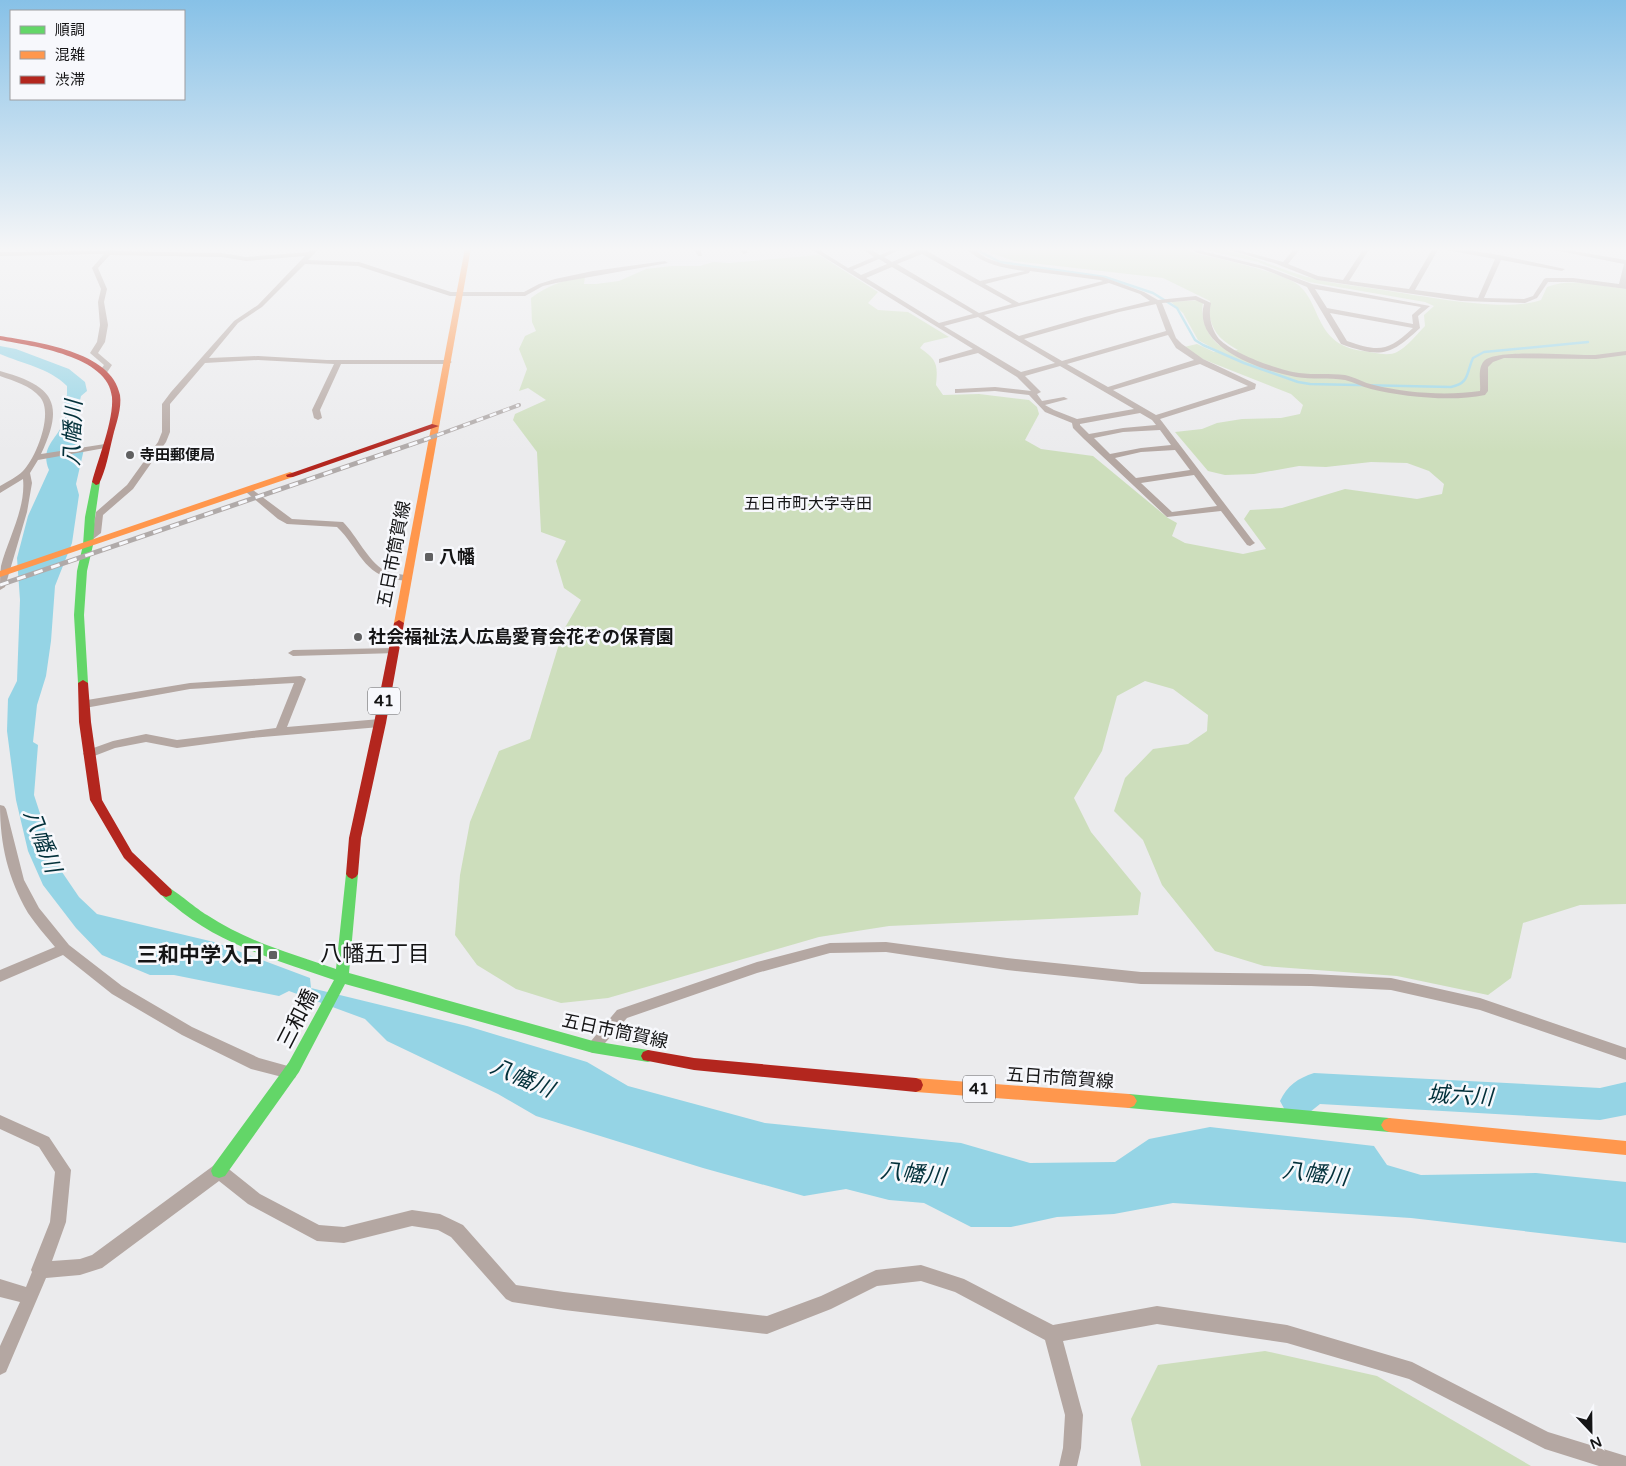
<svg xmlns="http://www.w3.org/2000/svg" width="1626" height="1466" font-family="'Varela Round','Noto Sans JP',sans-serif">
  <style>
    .green { fill: #cddebc }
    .water { fill: #95d4e5 }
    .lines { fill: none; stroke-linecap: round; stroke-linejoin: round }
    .stream { stroke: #95d4e5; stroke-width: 2.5 }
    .river { fill: #95d4e5; fill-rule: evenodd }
    .street { fill: #b4a7a2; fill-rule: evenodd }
    .fast { fill: #63d668; fill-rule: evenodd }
    .slow { fill: #ff974d; fill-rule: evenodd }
    .jam { fill: #b3261e; fill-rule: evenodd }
    .rail-far1-casing { stroke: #b0aaa9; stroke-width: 4 }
    .rail-casing { stroke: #b0aaa9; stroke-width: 5 }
    .rail-far1 { stroke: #f7f8fc; stroke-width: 2.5; stroke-dasharray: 7; stroke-linecap: butt }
    .rail { stroke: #f7f8fc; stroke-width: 3; stroke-dasharray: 9; stroke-linecap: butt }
    .poi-dot { fill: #606061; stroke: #f7f8fc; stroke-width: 2 }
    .labels { text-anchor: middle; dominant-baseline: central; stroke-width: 5; stroke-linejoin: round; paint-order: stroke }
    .far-poi-label { font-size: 15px; font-weight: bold; fill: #151516; stroke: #f7f8fc; text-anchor: start }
    .far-quarter-label { font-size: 16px; fill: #151516; stroke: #f7f8fc }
    .shield { fill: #f7f8fc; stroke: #59595b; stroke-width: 1 }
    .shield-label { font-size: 16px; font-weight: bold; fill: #151516 }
    .street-label { font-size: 18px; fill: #151516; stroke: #f7f8fc }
    .poi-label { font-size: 18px; font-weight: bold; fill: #151516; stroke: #f7f8fc; text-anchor: start }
    .near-poi-label { font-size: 21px; font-weight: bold; fill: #151516; stroke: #f7f8fc; text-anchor: end }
    .near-street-label { font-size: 21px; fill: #151516; stroke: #f7f8fc }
    .near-water-label { font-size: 22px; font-style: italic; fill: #02303a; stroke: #f7f8fc }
    .near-neighbourhood-label { font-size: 22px; fill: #151516; stroke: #f7f8fc }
  </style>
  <rect width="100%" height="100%" fill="#ebebed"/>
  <g class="green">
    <path d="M987 248H1185C1194 255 1209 256 1221 259 1244 265 1268 270 1290 280 1324 295 1309 344 1363 351 1372 352 1388 357 1397 352 1407 347 1417 334 1425 326L1424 315 1434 306 1425 302 1309 282 1258 262 1206 250 1203 248C1243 248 1278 271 1316 279 1338 285 1361 286 1383 290 1424 296 1504 313 1541 300L1547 287C1571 277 1601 286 1626 289V904L1580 905 1523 923 1511 978 1488 995 1397 976 1264 966 1215 951 1162 885 1143 840 1114 811 1125 778 1153 749 1188 744 1207 731 1208 715 1173 689 1145 681 1117 696 1102 751 1074 798 1091 832 1141 893 1138 915 889 926 819 937 608 998 561 1003 516 989 477 965 455 935 460 875 470 822 499 751 530 739 563 631 581 600 564 588 556 561 566 541 541 532 537 452 513 420 515 414 546 400 528 388 519 391 527 369 519 349 525 336 536 331 532 322 531 298C548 285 564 280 585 277L584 284H596L619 281 646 269 672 266H700L713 262 729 263 819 255 878 292 868 303 878 310 908 312 949 337 924 343 920 348C937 360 938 364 936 385L943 395 979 394 1029 400 1037 407 1039 414 1025 440 1041 449 1093 456 1168 518 1177 523 1172 536 1185 543 1243 554 1266 549 1244 519 1250 510 1282 508 1345 489 1417 499 1442 494 1444 484 1429 471 1407 463 1371 462 1326 467 1299 466 1254 474 1225 475 1208 471 1175 432 1202 429 1217 423 1242 419 1281 418 1300 414 1303 405 1291 394 1200 358 1184 347 1197 344 1214 352 1218 351 1198 340 1183 313 1171 302 1200 300 1203 303C1199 323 1214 353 1238 350 1224 342 1214 335 1210 318 1208 312 1210 307 1210 301L1163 278 1014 261 991 253Z"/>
    <polygon points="1265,1351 1377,1376 1531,1466 1141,1466 1131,1419 1158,1365"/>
  </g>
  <path class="water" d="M0 346 16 349 69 369 85 382 87 391 81 396 75 423 79 433 78 445 84 449 76 484 79 495 72 543 55 586 51 641 46 676 37 705 33 742 38 745 34 795 47 835 62 872 79 897 97 914 214 942 310 978 311 988 467 1026 587 1062 628 1086 765 1123 961 1143 1030 1163 1115 1162 1149 1139 1210 1127 1374 1146 1387 1165 1421 1175 1536 1173 1626 1182V1243L1411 1218 1173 1203 1114 1214 1057 1217 1011 1227H971L924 1203 889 1200 846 1189 804 1196 703 1168 536 1116 498 1094 387 1041 365 1019 289 991 279 996 174 975H150L102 955 76 928 43 885 28 851 16 800 7 731 8 699 17 681 20 600 17 558 28 516 49 470C38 444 63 437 65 415 66 410 65 404 64 399L67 395V386C49 368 23 364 0 354Z"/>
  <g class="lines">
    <path class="stream" d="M973 248 1000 262 1105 277 1153 293 1177 308 1195 340 1203 345 1244 363 1298 382 1310 384 1451 387C1470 383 1466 373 1473 358L1484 352 1588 342"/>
    <path class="river" d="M1314 1073 1600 1088 1626 1082V1115L1600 1120 1320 1104 1310 1112 1298 1117 1286 1112 1280 1101C1287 1086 1298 1078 1314 1073Z"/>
    <g class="street">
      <polygon points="314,248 320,248 308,260 359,262 451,292 524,292 539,284 555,279 593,271 665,261 668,263 556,283 543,286 525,296 450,296 358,266 305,264 262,307 238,323 209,358 258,356 327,360 448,360 452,362 448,364 341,364 320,410 322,418 318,420 314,418 312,410 334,364 258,360 205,363 170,404 170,432 166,442 133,489 103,515 101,533 92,540 86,540 86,536 93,530 96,512 127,485 158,442 162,432 162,404 171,392 234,321 258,305 305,256 246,261 222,257 110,255 98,268 107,289 104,302 108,325 105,342 98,353 112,365 106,374 103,374 99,372 104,365 90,353 97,342 100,325 98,302 101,289 92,268 104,254 0,256 0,252 107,251 110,249 113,251 222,253 246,257 309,252"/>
      <polygon points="619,248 630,248 627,250"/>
      <polygon points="694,248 700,248 702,256 698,256"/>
      <polygon points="739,248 745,248 748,253 743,254"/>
      <path d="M809 248H816L848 268 874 257 861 248H868L880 255 896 248H904L884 257 892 262 917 251 913 248 927 249V251L980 281 1025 271C1002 268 982 264 965 248H972L986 258 1004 264 1103 277 1144 292 1158 300 1196 296 1211 303C1208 315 1211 329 1219 339 1234 354 1278 370 1299 373 1314 375 1330 373 1345 375 1355 377 1364 383 1374 385 1406 393 1446 396 1480 391 1481 382 1477 369 1484 361 1497 348 1574 356 1595 355 1605 354 1616 352 1626 351V355L1596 359 1504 358 1493 362 1488 367V391L1485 395C1452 402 1404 397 1371 389 1362 387 1354 382 1345 380 1329 377 1312 380 1296 377 1263 371 1192 348 1204 304L1195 300 1162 303 1176 338 1182 344 1203 359 1256 384 1255 389 1160 419 1253 541 1255 543 1250 546 1247 545 1221 511 1167 517 1084 439 1073 428 1072 423 1045 412 1029 395 995 391 955 393V389H958L995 387 1031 391 1017 377 978 353 939 363V359L973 349ZM922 254 1012 304 979 313 897 264ZM879 259 887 264 861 275 853 270ZM892 267 973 314 939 323 866 278ZM1030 271 1100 280 1103 281 1019 303 985 284 1029 273ZM1109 283 1140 294 1150 301 1085 317 1019 336 984 315ZM1156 304 1166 331 1062 361 1024 339 1119 312ZM978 317 1055 363 1021 372 944 326ZM1168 335 1176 348 1194 360 1108 387 1067 364ZM1200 364 1248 386 1156 415 1113 390ZM1060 366 1134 409 1077 419 1054 410 1045 405 1068 399 1064 397 1042 401 1037 394 1041 392 1025 376ZM1140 413 1152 420 1156 425 1123 428 1089 434 1080 425V424ZM1160 430 1171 445 1141 448 1110 454 1094 438 1123 432ZM1175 450 1190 470 1136 478 1115 458 1141 452ZM1194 475 1217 506 1172 512 1141 483Z"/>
      <path d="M1190 248H1197L1202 251 1267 267 1312 284 1430 306 1418 316 1420 328C1390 356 1381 358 1341 344L1307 287 1263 269 1198 253ZM1315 289 1421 307 1412 315 1413 324 1327 308ZM1330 313 1413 328C1387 352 1379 352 1347 341Z"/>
      <polygon points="1222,248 1231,248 1283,262 1295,248 1301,248 1288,264 1318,276 1343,280 1364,248 1370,248 1349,281 1409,289 1433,248 1439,248 1415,290 1478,298 1495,259 1446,250 1443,248 1455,248 1499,255 1565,269 1562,271 1501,260 1484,298 1524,299 1533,296 1544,279 1546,278 1573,278 1619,284 1624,264 1544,248 1556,248 1626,260 1626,289 1573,282 1548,282 1537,298 1525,303 1461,301 1317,280 1274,263"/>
      <path d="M0 371C54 386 65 403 41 454L105 444 109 446 105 448 38 460 30 473 32 483 27 512 5 587 0 590C0 582 0 574 1 566 8 539 26 508 23 479L0 493V486C7 482 17 477 23 471 36 458 54 413 40 397 31 386 14 381 0 376Z"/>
      <path d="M249 487 292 519 343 522C357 536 368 561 384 570 392 574 401 574 410 576L412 578C407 582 403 580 397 580 363 575 359 548 337 527L287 524 278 519 246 492 245 490Z"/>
      <polygon points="393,648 398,651 397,653 293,656 288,653 293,650"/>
      <polygon points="301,676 306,679 287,727 380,719 386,723 380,727 252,738 177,748 146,742 115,748 89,758 83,754 85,751 113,741 146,734 177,740 276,728 294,683 190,689 85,708 81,707 80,704 81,701 190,683"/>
      <path d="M0 805 4 806 6 809 24 880 39 908 69 945 122 986 192 1027 259 1058 295 1068 297 1073 295 1078 290 1079 251 1069 182 1035 112 994 63 955 0 982V970L55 947C46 936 36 925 28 913 8 878 0 845 0 805Z"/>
      <polygon points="886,942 1007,958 1141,972 1311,974 1391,978 1480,998 1626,1048 1626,1060 1480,1010 1391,990 1311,986 1141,984 1007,970 886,952 830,953 757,973 627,1018 598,1051 593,1053 588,1051 586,1047 617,1010 757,962 830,943"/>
      <polygon points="0,1115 49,1137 71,1170 66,1222 52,1261 80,1259 92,1255 213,1166 219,1164 225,1166 260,1194 319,1225 344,1227 412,1210 440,1214 463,1225 516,1285 564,1292 767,1316 821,1296 876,1270 921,1265 964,1279 1053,1325 1157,1306 1287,1325 1412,1362 1548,1432 1626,1456 1626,1466 1599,1466 1545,1449 1409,1379 1287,1343 1157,1324 1063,1341 1083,1415 1081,1448 1077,1466 1059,1466 1063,1448 1065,1415 1045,1340 955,1292 921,1281 877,1286 831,1309 767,1334 564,1310 512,1302 506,1299 451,1237 438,1230 412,1226 344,1243 317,1241 248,1204 219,1181 102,1268 80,1275 46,1278 6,1372 0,1375 0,1346 20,1302 0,1297 0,1279 26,1287 32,1272 31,1270 50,1222 55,1172 39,1147 0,1129"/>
    </g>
    <g class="fast">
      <polygon points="96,479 100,482 95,517 93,545 87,571 84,615 88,683 83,686 78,683 74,615 77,571 83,545 85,517 92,482"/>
      <path d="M352 869 356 871 358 874 349 973 593 1041 648 1050 653 1052 655 1056 653 1060 648 1062 593 1053 345 984 299 1072 225 1176 219 1178 213 1176 211 1171 213 1166 289 1062 334 980C279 961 218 944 173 905 168 901 163 898 160 892L161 889C165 887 165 887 169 888 176 891 198 910 207 915 246 941 292 954 336 969L346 874 348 871Z"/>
      <polygon points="1129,1094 1389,1118 1394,1120 1397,1125 1394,1130 1389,1132 1129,1108 1124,1106 1121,1101 1124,1096"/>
    </g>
    <g class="slow">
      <polygon points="465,248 471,248 404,623 399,626 394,623"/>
      <polygon points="290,472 293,473 293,477 0,577 0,571"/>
      <polygon points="916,1078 1129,1094 1134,1096 1137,1101 1134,1106 1129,1108 916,1092 911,1090 909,1085 911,1080"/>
      <polygon points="1389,1118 1626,1141 1626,1155 1389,1132 1384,1130 1381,1125 1384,1120"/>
    </g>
    <g class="jam">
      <path d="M0 336C36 342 112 351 120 395 122 408 116 424 113 436 109 452 106 470 99 484L96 485 92 482C98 459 114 420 112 397 109 356 32 346 0 340Z"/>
      <polygon points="432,424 439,426 293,477 287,477 286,475"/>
      <polygon points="399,620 404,623 386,723 361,838 358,874 356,877 352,879 348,877 346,874 349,838 374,723 394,623"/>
      <polygon points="83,680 88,683 91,722 102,800 132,852 171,889 172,892 171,895 166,897 161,895 124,858 90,800 79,722 78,683"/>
      <polygon points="648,1050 694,1058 916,1078 921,1080 923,1085 921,1090 916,1092 694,1070 643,1060 641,1056 643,1052"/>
    </g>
    <defs>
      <polyline id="rail-far1" points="424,440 519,405"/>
      <polyline id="rail" points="0,585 427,439"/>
    </defs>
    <use href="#rail-far1" class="rail-far1-casing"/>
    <use href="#rail" class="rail-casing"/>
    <use href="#rail-far1" class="rail-far1"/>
    <use href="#rail" class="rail"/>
  </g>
  <linearGradient id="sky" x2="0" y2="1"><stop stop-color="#87c1e7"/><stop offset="0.55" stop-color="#f6f6f7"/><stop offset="1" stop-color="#f6f6f7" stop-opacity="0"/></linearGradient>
  <rect width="1626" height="453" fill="url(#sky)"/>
  <g class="poi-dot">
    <circle cx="130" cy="455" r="5"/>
    <rect x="424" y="552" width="10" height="10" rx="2.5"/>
    <circle cx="358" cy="637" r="5"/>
    <rect x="268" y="950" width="10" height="10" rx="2.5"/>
  </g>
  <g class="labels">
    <g class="far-poi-label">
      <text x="140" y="455">寺田郵便局</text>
    </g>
    <g class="far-quarter-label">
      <text x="808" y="504">五日市町大字寺田</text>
    </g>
    <g class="shield">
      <rect x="368" y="687.5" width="32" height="27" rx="4"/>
      <rect x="963" y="1075.5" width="32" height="27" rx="4"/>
    </g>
    <g class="shield-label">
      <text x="384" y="701">41</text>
      <text x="979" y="1089">41</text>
    </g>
    <g class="street-label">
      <text transform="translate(394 554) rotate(-79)">五日市筒賀線</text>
      <text transform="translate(615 1031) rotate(12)">五日市筒賀線</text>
      <text transform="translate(1060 1078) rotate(4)">五日市筒賀線</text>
    </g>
    <g class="poi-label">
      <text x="439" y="557">八幡</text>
      <text x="368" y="637">社会福祉法人広島愛育会花ぞの保育園</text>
    </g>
    <g class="near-poi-label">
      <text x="263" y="955">三和中学入口</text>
    </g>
    <g class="near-street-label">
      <text transform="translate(298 1019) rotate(-63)">三和橋</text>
    </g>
    <g class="near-water-label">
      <text transform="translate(73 433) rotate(-88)">八幡川</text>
      <text transform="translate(42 841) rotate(69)">八幡川</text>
      <text transform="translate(522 1078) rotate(23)">八幡川</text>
      <text transform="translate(1460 1096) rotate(3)">城六川</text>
      <text transform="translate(913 1174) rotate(6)">八幡川</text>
      <text transform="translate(1315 1174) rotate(7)">八幡川</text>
    </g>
    <g class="near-neighbourhood-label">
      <text x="375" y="954">八幡五丁目</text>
    </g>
  </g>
  <rect x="10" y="10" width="175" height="90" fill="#f7f8fc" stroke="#9d9da0"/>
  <rect x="20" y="26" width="25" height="8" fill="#63d668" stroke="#9d9da0"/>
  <text x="55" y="35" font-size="15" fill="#151516">順調</text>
  <rect x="20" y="51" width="25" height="8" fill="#ff974d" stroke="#9d9da0"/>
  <text x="55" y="60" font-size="15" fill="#151516">混雑</text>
  <rect x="20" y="76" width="25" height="8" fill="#b3261e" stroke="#9d9da0"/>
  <text x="55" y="85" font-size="15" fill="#151516">渋滞</text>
  <g transform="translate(1591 1431) rotate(158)" stroke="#f7f8fc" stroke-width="4" paint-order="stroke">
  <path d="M0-4L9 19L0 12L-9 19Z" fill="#151516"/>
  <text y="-8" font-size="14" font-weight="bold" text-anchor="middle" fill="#151516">N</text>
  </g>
</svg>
